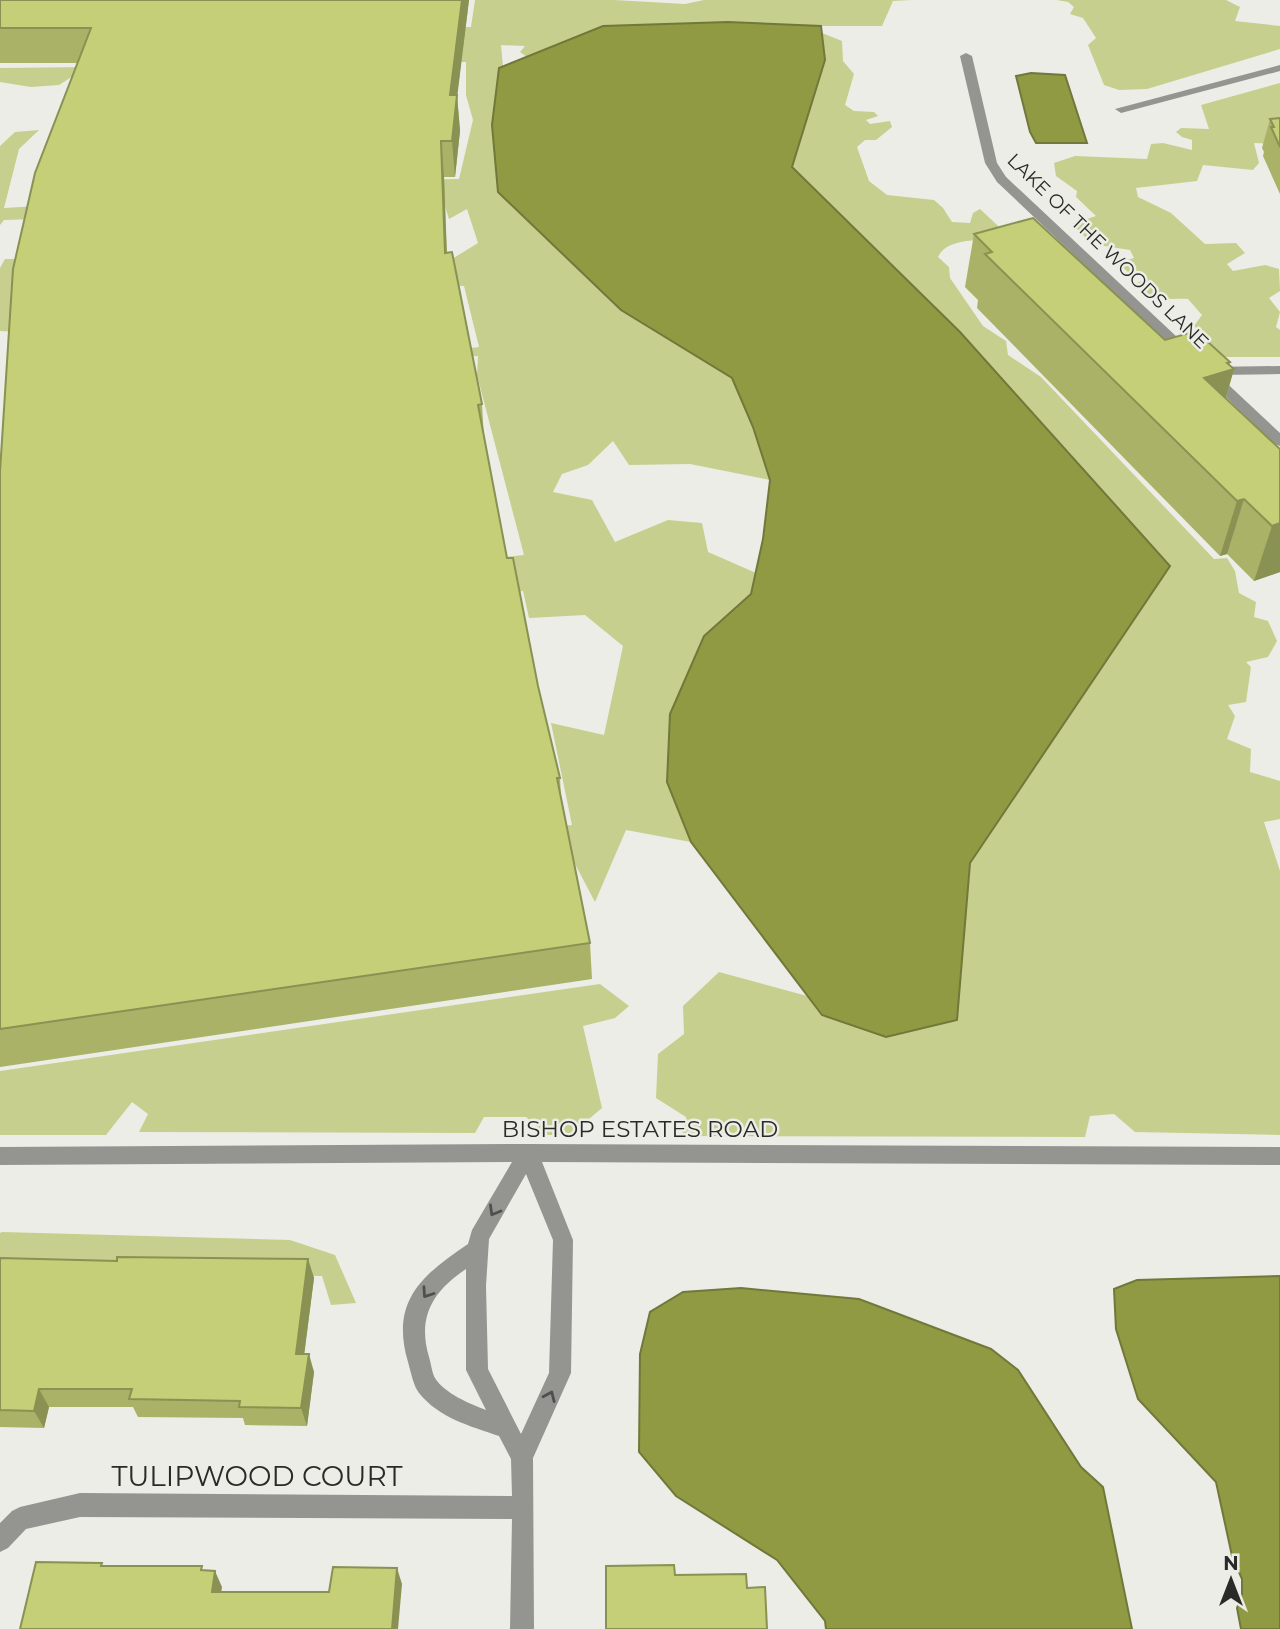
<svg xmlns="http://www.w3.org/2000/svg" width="1280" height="1629" font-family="Montserrat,sans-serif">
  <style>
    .green { fill: #c6cf8d }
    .water { fill: #909a42; stroke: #71783a; stroke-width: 2 }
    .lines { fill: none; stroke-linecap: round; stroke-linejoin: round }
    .minor { fill: #949491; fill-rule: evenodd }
    .wall { fill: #a9b266 }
    .shaded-wall { fill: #899153 }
    .building { fill: #c4cf77; stroke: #899153; stroke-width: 2 }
    .oneway { stroke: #4f4f4d }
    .labels { text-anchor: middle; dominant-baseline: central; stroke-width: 5; stroke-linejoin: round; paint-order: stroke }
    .far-street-label { font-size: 19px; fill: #2a2a28; stroke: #ecede7 }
    .street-label { font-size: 23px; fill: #2a2a28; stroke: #ecede7 }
    .near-street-label { font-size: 28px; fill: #2a2a28; stroke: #ecede7 }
  </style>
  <rect width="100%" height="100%" fill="#ecede7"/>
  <g class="green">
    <polygon points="475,0 614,0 685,4 704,0 911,0 893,1 882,26 821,26 728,22 603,26 527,57 520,52 525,46 501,45 503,67 499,69 498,192 621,310 732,378 753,427 770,480 690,464 629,465 613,441 588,465 562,474 553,492 592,500 615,542 668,520 702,523 708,552 756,573 751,594 704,636 667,782 691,842 626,830 595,902 575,864 335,903 306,856 572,825 551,723 604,735 623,646 585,615 529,618 523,591 207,628 41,608 524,555 477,375 478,356 283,369 479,347 464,286 438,285 452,259 478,243 467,209 449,219 445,206 273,213 271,182 459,179 473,120 466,95 466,62 302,63 283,27 471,27"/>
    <polygon points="1057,0 1226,0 1240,7 1235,21 1280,26 1280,49 1147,89 1119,90 1104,85 1088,45 1096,38 1083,18 1070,14 1074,7 1068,2"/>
    <path d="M822 33 842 41 843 61 854 74 845 105 854 111 874 112 878 116 866 120 870 124 890 121 892 127 876 140H865L857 147 869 181 887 195 934 200 943 208 952 222 970 223 973 213 980 209 1012 239C991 241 948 235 938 257L949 267 950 278 983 326 1006 341 1008 355 1041 377 1214 559 1227 558 1235 571 1239 593 1256 602 1254 617 1268 621 1277 641 1268 657 1246 662 1251 667 1246 702 1228 705 1235 716 1227 739 1251 749 1250 772 1280 781V819L1264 822 1280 871V1135L1135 1132 1114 1114 1090 1116 1085 1137 682 1136 686 1117 656 1098 658 1054 684 1034 683 1006 719 972 807 996 822 1015 957 1020 970 863 1170 566 960 332 792 167 825 60Z"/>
    <polygon points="87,67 59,85 31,87 0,82 0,68"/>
    <path d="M1280 83V144L1254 143 1259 163 1253 170 1203 165 1197 181 1136 188 1138 197 1171 213 1205 244 1236 243 1245 253 1227 264 1233 271 1265 265 1279 269 1280 291 1269 298 1280 312 1276 327 1280 330V357H1220L1206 349V336L1194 326 1202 315 1188 299C1171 298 1143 303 1137 283L1142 281 1141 272H1128L1118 263 1134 258 1130 250 1092 244 1072 224 1096 216 1076 197 1077 191 1056 176 1054 163 1075 156 1147 159 1151 144 1163 143 1192 150V140L1182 137 1176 132 1181 128 1209 129 1201 105Z"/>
    <polygon points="39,130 19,149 4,208 38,206 36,219 4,220 0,225 0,146 15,132"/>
    <polygon points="5,259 30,259 18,332 0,331 0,268"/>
    <polygon points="600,984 629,1006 615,1018 583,1026 602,1108 570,1135 547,1135 526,1117 484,1117 475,1133 139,1132 148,1114 132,1102 106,1135 0,1135 0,1071"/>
    <polygon points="2,1232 290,1240 335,1255 356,1303 331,1305 322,1276 121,1273 0,1263 0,1233"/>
  </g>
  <g class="water">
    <polygon points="728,22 821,26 825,60 792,167 960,332 1170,566 970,863 957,1020 886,1037 822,1015 691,842 667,782 670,714 704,636 751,594 763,539 770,480 753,427 732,378 621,310 498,192 492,125 499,68 603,26"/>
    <polygon points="1031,73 1065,75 1087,143 1036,143 1030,132 1016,76"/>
    <polygon points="1280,1276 1280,1629 1241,1629 1237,1608 1242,1594 1242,1579 1232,1556 1216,1482 1138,1399 1116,1329 1114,1289 1137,1280"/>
    <polygon points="741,1288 859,1299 991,1349 1018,1370 1081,1467 1103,1487 1132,1629 826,1629 825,1621 777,1560 676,1496 639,1452 640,1354 650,1312 683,1292"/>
  </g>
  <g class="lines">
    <g class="minor">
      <polygon points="966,53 972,56 997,163 1006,177 1193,352 1193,358 1183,358 997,182 985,163 960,56"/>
      <polygon points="1280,65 1280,71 1121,113 1115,109"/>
      <polygon points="1280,366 1280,374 1218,375 1280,433 1280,446 1275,444 1204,376 1207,368 1212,367"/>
      <path d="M528 1144 1280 1147V1165L542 1162 573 1240 571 1373 533 1458 534 1629H510L512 1519 80 1517 26 1529 8 1548 0 1552V1523L12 1511 20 1507 80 1493 512 1496 511 1459 499 1436C470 1426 439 1418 419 1393 413 1385 411 1372 408 1362 390 1301 422 1275 468 1244L472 1230 512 1162 0 1165V1147ZM526 1174 553 1240 549 1373 521 1434 488 1369 486 1286 489 1239ZM466 1269V1370L486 1410C470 1404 444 1393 435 1378 432 1373 431 1363 429 1357 417 1317 433 1291 466 1269Z"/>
    </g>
  </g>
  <g class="wall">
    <polygon points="0,0 469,0 457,95 460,131 455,177 444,177 447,253 482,404 484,439 507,558 560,778 561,799 590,943 592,979 0,1067 0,471 77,63 0,63"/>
    <polygon points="1280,118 1280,194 1263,156 1264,152 1262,148 1270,119"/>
    <polygon points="974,234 1165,340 1230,362 1229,365 1234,369 1226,398 1280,449 1280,572 1254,581 1227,554 1220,556 977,308 978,300 965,287"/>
    <polygon points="0,1258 117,1261 308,1259 314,1278 304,1354 314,1372 307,1426 245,1425 243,1418 138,1417 133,1407 49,1407 44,1428 0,1427"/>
  </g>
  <g class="shaded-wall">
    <polygon points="462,0 469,0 453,131 450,95"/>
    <polygon points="457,95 460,131 455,177 452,141"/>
    <polygon points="441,141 444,177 448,290 445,253"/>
    <polygon points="1230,362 1227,371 1234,369 1218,424 1204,378"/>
    <polygon points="1244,499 1227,554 1220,556 1237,501"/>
    <polygon points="1280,523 1280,572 1254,581 1272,526"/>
    <polygon points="308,1259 314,1278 302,1372 296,1354"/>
    <polygon points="309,1354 314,1372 307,1426 301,1408"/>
    <polygon points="39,1389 49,1407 44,1428 34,1411"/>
    <polygon points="397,1568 402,1584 398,1629 392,1629"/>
    <polygon points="215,1571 222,1587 219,1608 212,1592"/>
  </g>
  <g class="building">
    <polygon points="0,0 462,0 450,95 457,95 452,141 441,141 445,253 452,252 482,404 478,405 507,558 513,558 538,686 560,778 557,778 590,943 0,1029 0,471 13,269 35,173 91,28 0,28"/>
    <polygon points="1280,118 1280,147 1271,127 1274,127 1270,119"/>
    <polygon points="1033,218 1165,340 1196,331 1230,362 1227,363 1234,369 1204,378 1280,449 1280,523 1272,526 1244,499 1237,501 985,254 992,252 974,234"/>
    <polygon points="117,1257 308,1259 296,1354 309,1354 301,1408 239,1407 240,1401 129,1399 132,1389 39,1389 34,1411 0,1410 0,1258 117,1261"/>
    <polygon points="36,1562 102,1563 101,1566 202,1566 201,1570 215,1571 212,1592 329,1592 333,1567 397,1568 392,1629 20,1629"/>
    <polygon points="674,1565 675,1575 746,1574 747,1588 765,1587 767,1629 606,1629 606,1566"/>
  </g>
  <defs><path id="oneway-chevron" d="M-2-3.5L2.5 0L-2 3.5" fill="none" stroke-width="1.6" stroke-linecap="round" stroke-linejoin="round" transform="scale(1.75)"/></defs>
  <g class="oneway">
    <use href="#oneway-chevron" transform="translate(494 1211) rotate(120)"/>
    <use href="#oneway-chevron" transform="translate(427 1293) rotate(124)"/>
    <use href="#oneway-chevron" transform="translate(550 1396) rotate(-66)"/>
  </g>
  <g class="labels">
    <g class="far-street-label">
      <text transform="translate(1108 251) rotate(44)">LAKE OF THE WOODS LANE</text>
    </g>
    <g class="street-label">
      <text x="640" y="1129">BISHOP ESTATES ROAD</text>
    </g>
    <g class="near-street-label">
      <text x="257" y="1476">TULIPWOOD COURT</text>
    </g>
  </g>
  <g transform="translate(1231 1580)" stroke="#ecede7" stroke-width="5" paint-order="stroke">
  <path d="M0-5L12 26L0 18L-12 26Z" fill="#2a2a28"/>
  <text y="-10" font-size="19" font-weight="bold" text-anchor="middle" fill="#2a2a28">N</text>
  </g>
</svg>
